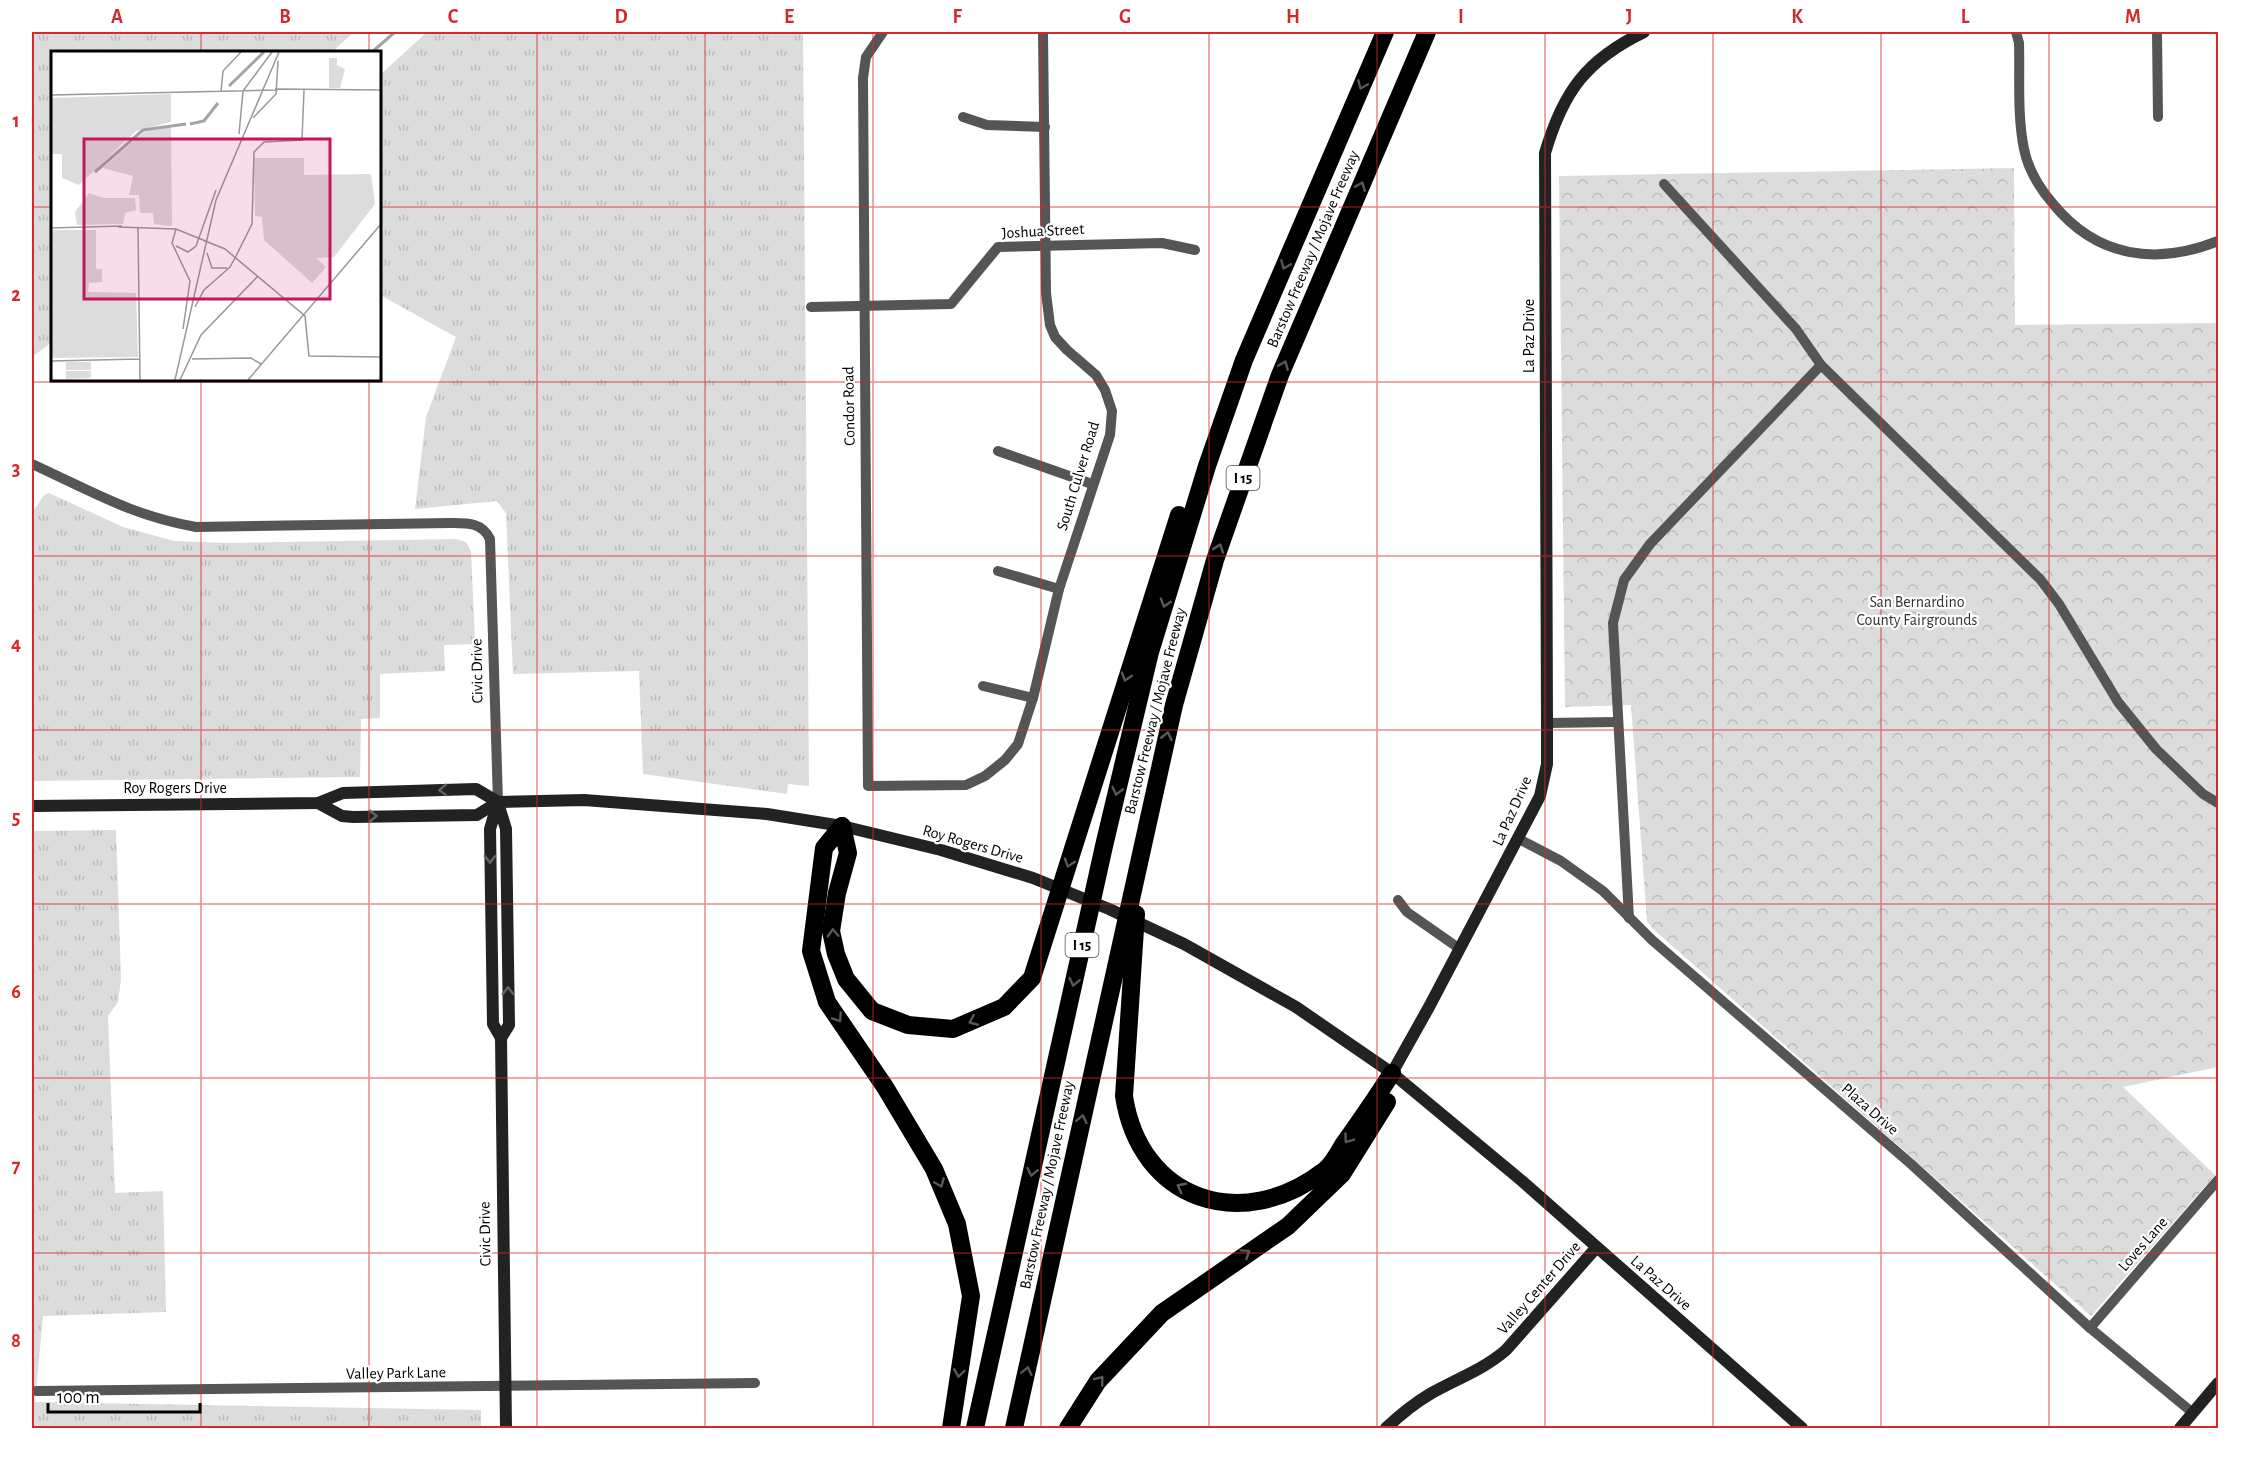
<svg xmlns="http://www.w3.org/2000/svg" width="2250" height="1460" font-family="'Alegreya Sans',sans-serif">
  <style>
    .grass { fill: url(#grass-tufts) }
    .forest { fill: url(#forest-crowns) }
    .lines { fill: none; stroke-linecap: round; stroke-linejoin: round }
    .stream { stroke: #a3a3a3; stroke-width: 3 }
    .street { stroke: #555; stroke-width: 10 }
    .secondary { stroke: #222; stroke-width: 12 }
    .highway { stroke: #000; stroke-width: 18 }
    .oneway { stroke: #595959 }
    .oneway2 { stroke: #646464 }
    .grid { fill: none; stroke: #d62828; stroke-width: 1.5; stroke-opacity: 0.55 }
    .labels { text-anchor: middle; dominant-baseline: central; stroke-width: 4.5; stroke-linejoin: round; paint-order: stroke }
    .shield { fill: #fff; stroke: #4c4c4c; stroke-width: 1.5 }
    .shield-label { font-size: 15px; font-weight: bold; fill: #000 }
    .street-label { font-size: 16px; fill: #000; stroke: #fff }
    .park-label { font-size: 16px; fill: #333; stroke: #fff }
    .inset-river { fill: none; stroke: #a3a3a3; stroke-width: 3 }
    .inset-road { fill: none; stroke: #999; stroke-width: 1.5 }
    .view { fill: #c2185b; fill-opacity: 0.15; stroke: #c2185b; stroke-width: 3 }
    .inset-edge { fill: none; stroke: #000; stroke-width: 3 }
    .neatline { fill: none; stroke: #d62828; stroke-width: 2 }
    .grid-label { font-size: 20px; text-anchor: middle; font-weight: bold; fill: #d62828 }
  </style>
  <defs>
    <pattern id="grass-tufts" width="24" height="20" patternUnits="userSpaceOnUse" patternTransform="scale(1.5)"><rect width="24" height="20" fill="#dcdcdc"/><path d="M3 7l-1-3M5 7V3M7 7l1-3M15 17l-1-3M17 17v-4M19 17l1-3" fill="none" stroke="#bbb"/></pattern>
    <pattern id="forest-crowns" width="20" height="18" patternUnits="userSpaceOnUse" patternTransform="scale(1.5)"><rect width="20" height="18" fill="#dcdcdc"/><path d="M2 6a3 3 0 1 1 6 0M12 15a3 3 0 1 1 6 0" fill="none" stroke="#bbb"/></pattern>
  </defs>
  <rect width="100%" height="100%" fill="#fff"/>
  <g class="grass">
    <polygon points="32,32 354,32 332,52 52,52 52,342 32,357"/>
    <polygon points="427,32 803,32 809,786 788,784 787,794 643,774 639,671 513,674 506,513 497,501 415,509 426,417 456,337 380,295 380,75"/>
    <polygon points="49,493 123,527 174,541 229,543 456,539 466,542 471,551 475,644 444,645 445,671 380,674 380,718 361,719 360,777 32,781 32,513 44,495"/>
    <polygon points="116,830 121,980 118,1002 108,1016 115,1193 163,1191 166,1312 43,1316 35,1402 481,1410 481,1428 32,1428 32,831"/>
  </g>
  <polygon class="forest" points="2014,168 2015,325 2218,323 2218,1067 2123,1087 2215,1175 2091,1316 1652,928 1647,921 1631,705 1565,707 1559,176"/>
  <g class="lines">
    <polyline class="stream" points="372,52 395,32"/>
    <g class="street">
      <polyline points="883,32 866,57 863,78 868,786 966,785 985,776 1005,760 1018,744 1033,698 1059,589 1110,435 1112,411 1105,390 1096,375 1067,350 1055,337 1050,325 1046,293 1043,32"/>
      <path d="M2016 32 2019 43C2020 78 2017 114 2024 149 2028 169 2040 189 2054 205 2097 257 2156 266 2218 241"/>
      <polyline points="2157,32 2158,117"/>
      <polyline points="963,117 987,125 1045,127"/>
      <polyline points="1664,184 1796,329 1821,365 2040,579 2059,604 2118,702 2156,749 2203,794 2218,803"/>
      <polyline points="811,307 951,304 998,247 1162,243 1195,250"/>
      <polyline points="998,451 1092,484"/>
      <path d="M32 464C89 490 132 516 196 527L450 523C467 523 482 522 490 539L498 802"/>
      <polyline points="998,571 1059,589"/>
      <polyline points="983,686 1033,698"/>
      <polyline points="1547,723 1618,722"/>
      <polyline points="1519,839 1561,861 1603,891 1652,940 1911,1164 2090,1328 2193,1413"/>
      <polyline points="1398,900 1407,912 1460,949"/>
      <polyline points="1629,918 1613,623 1624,580 1650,544 1821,365"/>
      <polyline points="2090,1328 2218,1180"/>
      <polyline points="36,1391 755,1383"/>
    </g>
    <g class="secondary">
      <polyline points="498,802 490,829 493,1024 501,1038 506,1428"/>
      <polyline points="318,803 342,816 353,817 477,815 498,802 584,800 767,814 842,826 941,850 1033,878 1109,909 1184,944 1296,1007 1392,1073 1522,1181 1802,1428"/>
      <polyline points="498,803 506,829 509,1025 501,1038"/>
      <polyline points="32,806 318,803 343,793 476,789 498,802"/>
      <path d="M1392 1073 1429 1007 1540 796 1547 764V723L1545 153C1563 92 1586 60 1644 32"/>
      <path d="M1386 1428C1400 1415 1413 1404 1430 1394 1456 1379 1483 1370 1506 1350L1596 1248"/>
      <polyline points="2180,1428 2218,1383"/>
    </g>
    <g class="highway">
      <polyline points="842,826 848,853 837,893 831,931 836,954 846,979 872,1011 908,1025 953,1029 1004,1007 1032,978 1179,515"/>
      <polyline points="842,826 824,848 811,951 827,1002 885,1087 934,1169 957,1224 971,1296 951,1428"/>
      <path d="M1136 914 1124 1096C1140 1201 1242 1234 1324 1171 1332 1165 1338 1154 1343 1145 1360 1121 1376 1098 1392 1073"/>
      <polyline points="975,1428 1104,846 1150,652 1207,466 1244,360 1385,32"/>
      <polyline points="1014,1428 1174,705 1215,560 1280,375 1427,32"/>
      <polyline points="1068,1428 1098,1381 1162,1313 1288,1226 1342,1174 1387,1102"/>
    </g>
  </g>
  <defs><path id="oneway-chevron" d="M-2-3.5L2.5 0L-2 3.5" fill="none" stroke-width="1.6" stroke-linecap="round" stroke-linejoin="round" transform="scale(1.5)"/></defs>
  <g class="oneway">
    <use href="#oneway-chevron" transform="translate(1362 85) rotate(113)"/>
    <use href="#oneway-chevron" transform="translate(1361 186) rotate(-67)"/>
    <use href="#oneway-chevron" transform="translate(1285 265) rotate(113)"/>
    <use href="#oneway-chevron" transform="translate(1284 365) rotate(-67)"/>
    <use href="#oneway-chevron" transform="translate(1219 548) rotate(-71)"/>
    <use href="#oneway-chevron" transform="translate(1165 603) rotate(107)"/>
    <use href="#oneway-chevron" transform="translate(1126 677) rotate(108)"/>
    <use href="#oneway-chevron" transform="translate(1167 736) rotate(-77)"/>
    <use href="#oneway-chevron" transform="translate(1117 791) rotate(103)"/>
    <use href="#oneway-chevron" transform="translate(1069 863) rotate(107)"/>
    <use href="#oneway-chevron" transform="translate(833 933) rotate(-93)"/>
    <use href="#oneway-chevron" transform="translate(1074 982) rotate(102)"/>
    <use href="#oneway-chevron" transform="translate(838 1018) rotate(56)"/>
    <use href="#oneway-chevron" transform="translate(973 1021) rotate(157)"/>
    <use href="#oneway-chevron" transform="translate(1082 1119) rotate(-78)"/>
    <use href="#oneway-chevron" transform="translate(1348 1139) rotate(125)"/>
    <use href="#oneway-chevron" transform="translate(1032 1172) rotate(102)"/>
    <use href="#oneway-chevron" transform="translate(940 1183) rotate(67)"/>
    <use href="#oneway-chevron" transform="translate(1181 1187) rotate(-152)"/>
    <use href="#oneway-chevron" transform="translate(1246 1253) rotate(-34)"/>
    <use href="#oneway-chevron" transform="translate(1027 1371) rotate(-78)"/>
    <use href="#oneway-chevron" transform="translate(959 1373) rotate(98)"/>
    <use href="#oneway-chevron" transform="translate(1100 1380) rotate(-51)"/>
  </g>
  <g class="oneway2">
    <use href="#oneway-chevron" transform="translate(443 790) rotate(178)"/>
    <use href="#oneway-chevron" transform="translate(373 816) rotate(-1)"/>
    <use href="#oneway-chevron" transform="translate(490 859) rotate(89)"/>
    <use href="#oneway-chevron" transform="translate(508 991) rotate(-91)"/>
  </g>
  <path class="grid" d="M201 32V52M369 32V52M537 32V1428M705 32V1428M873 32V1428M1041 32V1428M1209 32V1428M1377 32V1428M1545 32V1428M1713 32V1428M1881 32V1428M2049 32V1428M32 207H52M380 207H2218M201 380V1428M369 380V1428M32 382H2218M32 556H2218M32 730H2218M32 904H2218M32 1078H2218M32 1253H2218"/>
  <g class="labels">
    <g class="shield">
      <rect x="1226.5" y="466" width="33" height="24" rx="4.5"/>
      <rect x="1065.5" y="933" width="33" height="24" rx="4.5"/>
    </g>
    <g class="shield-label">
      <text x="1243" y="478">I 15</text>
      <text x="1082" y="945">I 15</text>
    </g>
    <g class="street-label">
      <text transform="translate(1043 231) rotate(-3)">Joshua Street</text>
      <text transform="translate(1313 249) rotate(-67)">Barstow Freeway / Mojave Freeway</text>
      <text transform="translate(1529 336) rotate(-90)">La Paz Drive</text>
      <text transform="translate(849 406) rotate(-91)">Condor Road</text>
      <text transform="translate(1078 476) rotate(-73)">South Culver Road</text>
      <text transform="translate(477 671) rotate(-91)">Civic Drive</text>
      <text transform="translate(1155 711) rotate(-76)">Barstow Freeway / Mojave Freeway</text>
      <text x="175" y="788">Roy Rogers Drive</text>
      <text transform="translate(1512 811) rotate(-66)">La Paz Drive</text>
      <text transform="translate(973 844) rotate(16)">Roy Rogers Drive</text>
      <text transform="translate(1870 1109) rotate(41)">Plaza Drive</text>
      <text transform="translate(1047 1185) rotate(-78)">Barstow Freeway / Mojave Freeway</text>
      <text transform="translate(485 1234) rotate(-91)">Civic Drive</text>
      <text transform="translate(2143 1244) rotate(-49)">Loves Lane</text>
      <text transform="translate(1661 1283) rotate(41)">La Paz Drive</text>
      <text transform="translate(1539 1288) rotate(-49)">Valley Center Drive</text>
      <text transform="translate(396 1373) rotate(-1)">Valley Park Lane</text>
    </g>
    <g class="park-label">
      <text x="1917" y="602">San Bernardino<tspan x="1917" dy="18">County Fairgrounds</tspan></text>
    </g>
  </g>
  <g transform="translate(51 51)">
    <rect width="330" height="330" fill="#fff"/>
    <path d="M278 7H286V14L294 18 289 37H278ZM120 43V71L85 80 28 134 11 127V103H0V47ZM120 75 121 174 119 175 103 173 102 162H89L88 144H78L82 125 52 117 93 81ZM38 142 52 147H84L85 159 74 162 72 173 26 174 24 161ZM0 179H45V218H51V231L38 232 37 241 85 242 87 306 0 307ZM15 311H40V319H15ZM15 320H40V327L15 328Z" fill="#dcdcdc"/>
    <path d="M203 107H253V124L320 123 324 153 283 206 265 207 275 216 261 232 213 189 211 166 204 165Z" fill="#dcdcdc"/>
    <path class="inset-river" d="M178 35 213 1M139 73 153 70 167 52M44 121 92 79 135 73"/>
    <path class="inset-road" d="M224 38 330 39M170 41 172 20 190 1M0 44 227 39M202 67 225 43 227 10M188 83 192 40 221 1M67 176 125 178 174 198 254 265 258 305 330 306M87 176 89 329M0 177 71 175M125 178 121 192 139 230 132 278M125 195 137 201 145 195 165 139M156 202 161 217H176M185 205 201 173 203 101 213 91 251 89 253 39M144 256 153 239 179 216 185 205M141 308 200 307 210 313M0 310 89 308M124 329 165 149 228 1M129 329 150 284 207 225M197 329 330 173"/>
    <path class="view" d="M33 88H279V248H33Z"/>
    <rect width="330" height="330" class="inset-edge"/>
  </g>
  <rect width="2250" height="1460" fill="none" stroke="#ffffff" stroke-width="66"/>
  <path d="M48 1403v9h152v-9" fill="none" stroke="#000000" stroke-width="3"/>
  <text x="57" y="1403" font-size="18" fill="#000000" stroke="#ffffff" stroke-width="4.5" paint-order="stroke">100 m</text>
  <rect x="33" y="33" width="2184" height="1394" class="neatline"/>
  <g class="grid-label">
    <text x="117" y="23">A</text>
    <text x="285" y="23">B</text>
    <text x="453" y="23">C</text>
    <text x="621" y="23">D</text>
    <text x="789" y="23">E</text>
    <text x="957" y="23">F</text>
    <text x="1125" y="23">G</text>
    <text x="1293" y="23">H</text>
    <text x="1461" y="23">I</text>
    <text x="1629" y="23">J</text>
    <text x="1797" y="23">K</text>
    <text x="1965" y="23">L</text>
    <text x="2133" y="23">M</text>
    <text x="16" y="127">1</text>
    <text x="16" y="301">2</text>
    <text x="16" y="475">3</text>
    <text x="16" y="650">4</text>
    <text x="16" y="824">5</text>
    <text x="16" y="998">6</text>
    <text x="16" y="1172">7</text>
    <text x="16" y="1347">8</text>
  </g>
</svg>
